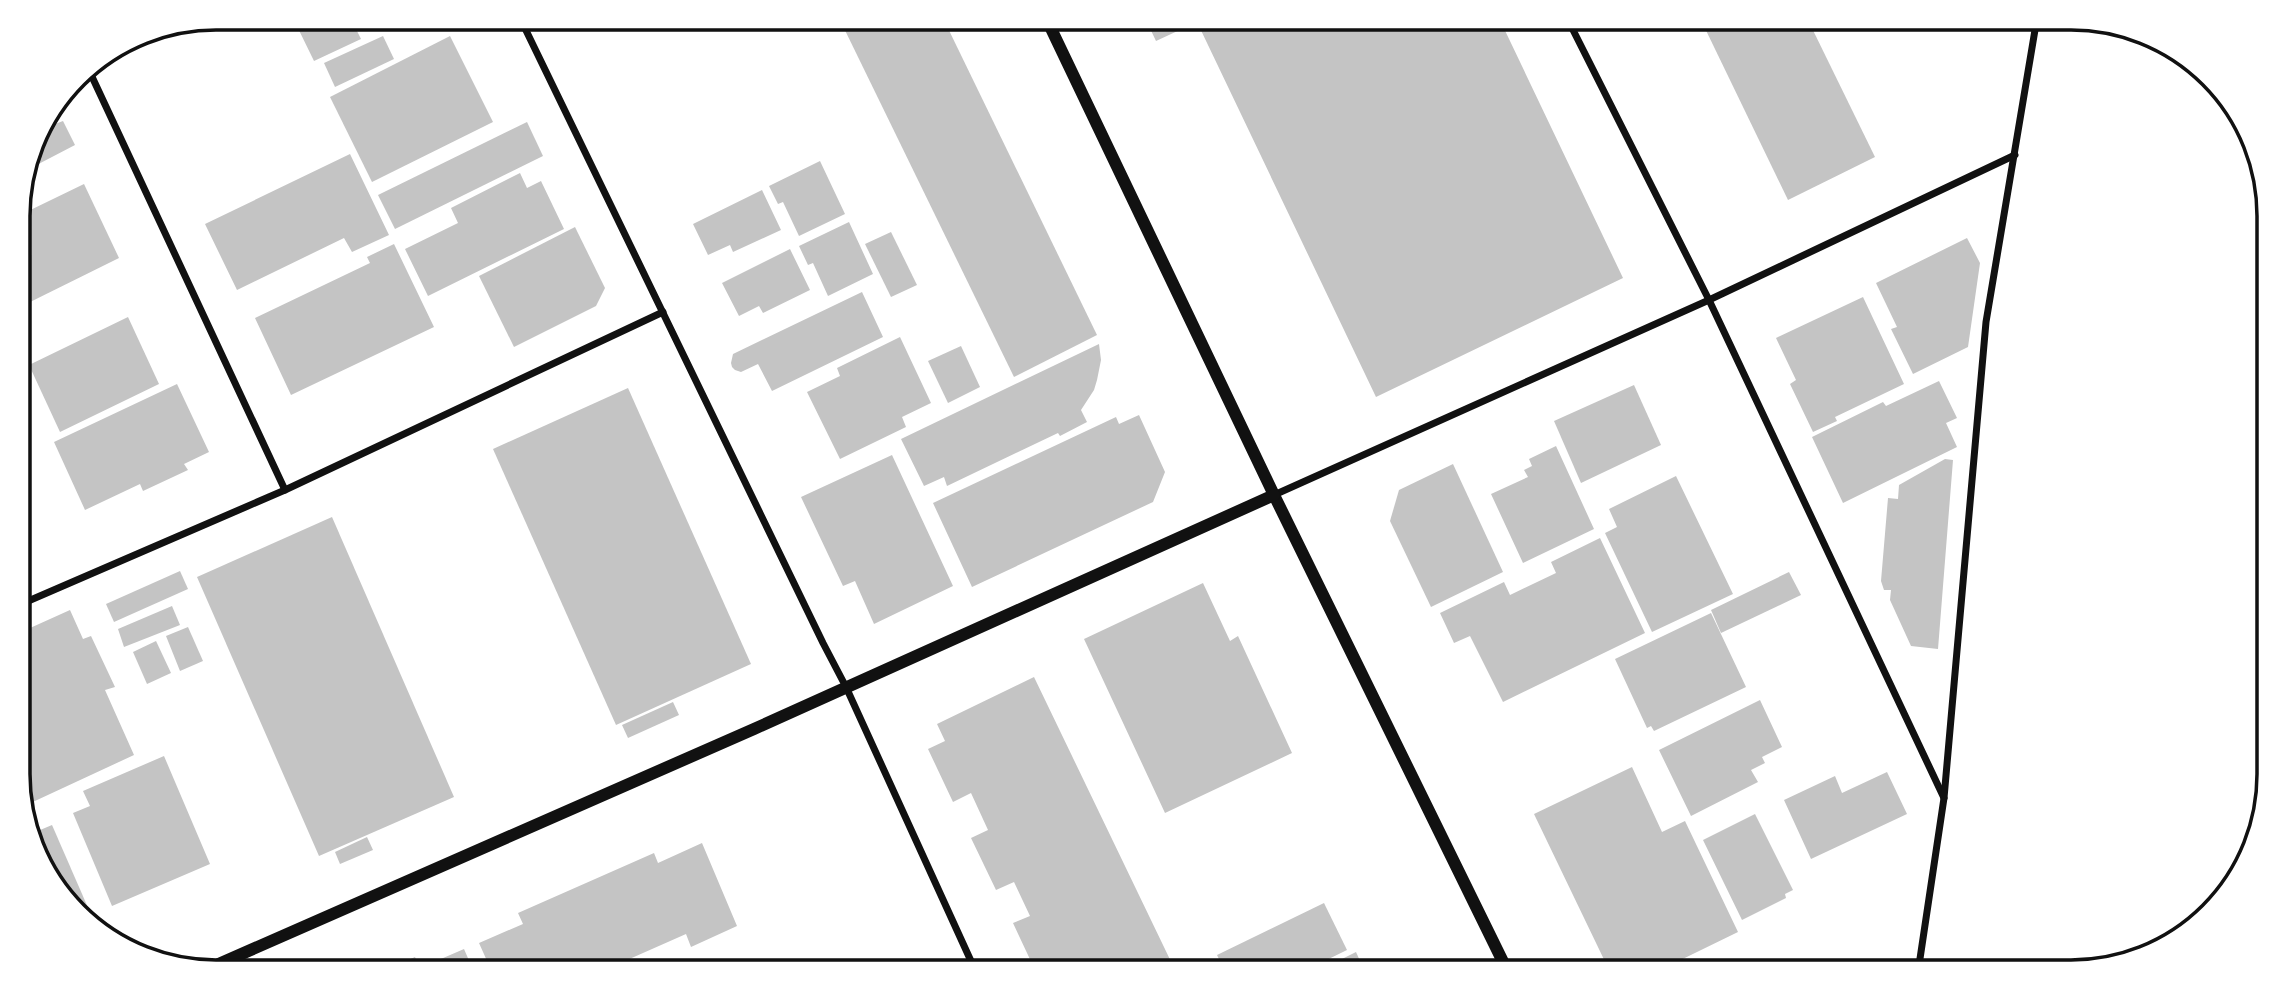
<svg xmlns="http://www.w3.org/2000/svg" width="2287" height="990" font-family="'PT Sans Narrow',sans-serif">
  <style>
    .building { fill: #c4c4c4 }
    .lines { fill: none; stroke-linecap: round; stroke-linejoin: round }
    .minor { stroke: #111; stroke-width: 7 }
    .tertiary { stroke: #111; stroke-width: 12 }
    .rim { fill: none; stroke: #111; stroke-width: 3.5 }
  </style>
  <rect width="100%" height="100%" fill="#fff"/>
  <g class="building">
    <polygon points="293,18 358,18 352,21 361,39 314,61"/>
    <polygon points="385,18 404,18 388,25"/>
    <polygon points="839,18 943,18 1097,335 1014,377"/>
    <polygon points="1145,18 1499,18 1623,278 1376,397 1197,22 1156,41"/>
    <polygon points="1700,18 1807,18 1875,157 1788,200"/>
    <polygon points="383,36 394,59 335,87 324,63"/>
    <polygon points="450,36 493,122 372,182 330,97"/>
    <polygon points="50,112 55,124 63,121 75,145 27,170 38,128"/>
    <polygon points="527,122 543,156 395,229 378,195"/>
    <polygon points="350,154 389,235 352,252 344,238 237,290 205,224"/>
    <polygon points="820,161 845,214 799,236 783,202 778,204 769,186"/>
    <polygon points="520,173 527,188 541,181 564,229 428,296 405,249 458,223 451,208"/>
    <polygon points="84,184 119,258 18,308 18,216"/>
    <polygon points="762,190 781,230 733,252 730,245 708,255 693,224"/>
    <polygon points="849,222 873,274 828,296 813,263 808,265 799,246"/>
    <polygon points="575,227 605,288 596,306 514,347 479,276"/>
    <polygon points="891,232 917,285 891,297 865,244"/>
    <polygon points="1967,238 1980,263 1968,347 1913,374 1891,329 1897,327 1876,283"/>
    <polygon points="394,244 434,327 291,395 255,318 370,263 367,257"/>
    <polygon points="790,249 810,290 763,313 759,306 739,316 722,283"/>
    <polygon points="862,292 883,337 772,391 758,364 741,372 735,370 732,367 731,363 733,354"/>
    <polygon points="1863,297 1904,384 1835,417 1837,421 1813,432 1790,384 1796,380 1776,338"/>
    <polygon points="128,317 159,384 60,432 29,365"/>
    <polygon points="900,337 931,403 902,417 906,427 840,459 807,392 840,376 837,368"/>
    <polygon points="1099,344 1101,360 1097,380 1094,390 1081,410 1087,422 1060,436 1058,433 947,486 944,477 924,486 901,439"/>
    <polygon points="961,346 980,387 948,403 928,361"/>
    <polygon points="1939,381 1957,418 1946,423 1957,447 1843,503 1812,437 1883,402 1886,406"/>
    <polygon points="177,384 209,452 184,464 188,470 143,491 140,484 85,510 54,442"/>
    <polygon points="1634,385 1661,445 1581,483 1554,421"/>
    <polygon points="628,388 751,664 616,725 493,449"/>
    <polygon points="1139,415 1165,472 1153,502 972,587 933,503 1116,417 1119,424"/>
    <polygon points="1556,446 1594,529 1523,563 1491,494 1528,477 1524,470 1532,466 1529,459"/>
    <polygon points="892,455 953,586 874,624 855,581 843,586 801,497"/>
    <polygon points="1945,459 1953,460 1938,649 1911,646 1890,600 1891,590 1884,590 1881,581 1888,498 1898,499 1899,485"/>
    <polygon points="1453,464 1503,572 1431,607 1390,521 1399,490"/>
    <polygon points="1676,476 1733,594 1652,632 1605,533 1617,527 1609,509"/>
    <polygon points="332,517 454,797 319,856 197,577"/>
    <polygon points="1600,538 1645,633 1503,702 1470,636 1454,643 1440,613 1504,582 1510,595 1556,573 1551,562"/>
    <polygon points="180,571 188,589 114,622 106,604"/>
    <polygon points="1789,572 1801,595 1721,633 1711,610"/>
    <polygon points="1203,583 1230,641 1238,636 1292,753 1165,813 1084,639"/>
    <polygon points="172,606 180,625 124,647 118,629"/>
    <polygon points="70,610 83,639 91,636 115,687 105,690 134,755 22,807 19,800 19,633"/>
    <polygon points="1711,613 1746,687 1654,731 1651,726 1647,728 1615,659"/>
    <polygon points="188,627 203,661 180,671 166,636"/>
    <polygon points="156,641 171,673 147,684 133,652"/>
    <polygon points="1034,677 1176,972 1058,972 1052,961 1035,970 1013,923 1030,916 1014,882 996,890 971,838 988,830 971,793 953,802 928,749 945,741 937,724"/>
    <polygon points="1760,700 1782,747 1762,757 1765,763 1751,770 1758,782 1691,816 1659,750"/>
    <polygon points="673,702 679,715 628,738 622,725"/>
    <polygon points="164,756 210,864 112,906 73,813 90,806 83,791"/>
    <polygon points="1632,767 1662,832 1685,821 1738,932 1656,972 1610,972 1534,814"/>
    <polygon points="1887,772 1907,814 1811,859 1784,800 1835,776 1842,793"/>
    <polygon points="1755,814 1793,890 1785,894 1786,898 1742,920 1703,840"/>
    <polygon points="52,825 89,910 83,913 59,895 33,833"/>
    <polygon points="367,837 373,850 340,864 335,852"/>
    <polygon points="702,843 737,926 691,947 686,934 600,972 492,972 479,943 523,924 518,913 654,853 658,863"/>
    <polygon points="1324,903 1347,950 1302,972 1225,972 1217,955"/>
    <polygon points="464,949 474,972 381,972 415,957 420,968"/>
    <polygon points="1356,952 1365,972 1316,972"/>
  </g>
  <g class="lines">
    <g class="minor">
      <polyline points="520,18 823,643 846,687 976,972"/>
      <polyline points="1567,18 1709,300 1944,798"/>
      <polyline points="87,66 285,490"/>
      <polyline points="1274,495 1709,300 2015,155"/>
      <polyline points="19,605 285,490 663,312"/>
      <polyline points="1918,972 1944,798 1986,322 2037,18"/>
    </g>
    <g class="tertiary">
      <polyline points="1046,18 1274,495 1508,972"/>
      <polyline points="205,970 754,729 1274,495"/>
    </g>
  </g>
  <path d="M0 0H2287V990H0ZM216 30H2071A186 186 0 0 1 2257 216V774A186 186 0 0 1 2071 960H216A186 186 0 0 1 30 774V216A186 186 0 0 1 216 30Z" fill="#fff" fill-rule="evenodd"/>
  <path class="rim" d="M216 30H2071A186 186 0 0 1 2257 216V774A186 186 0 0 1 2071 960H216A186 186 0 0 1 30 774V216A186 186 0 0 1 216 30Z"/>
</svg>
